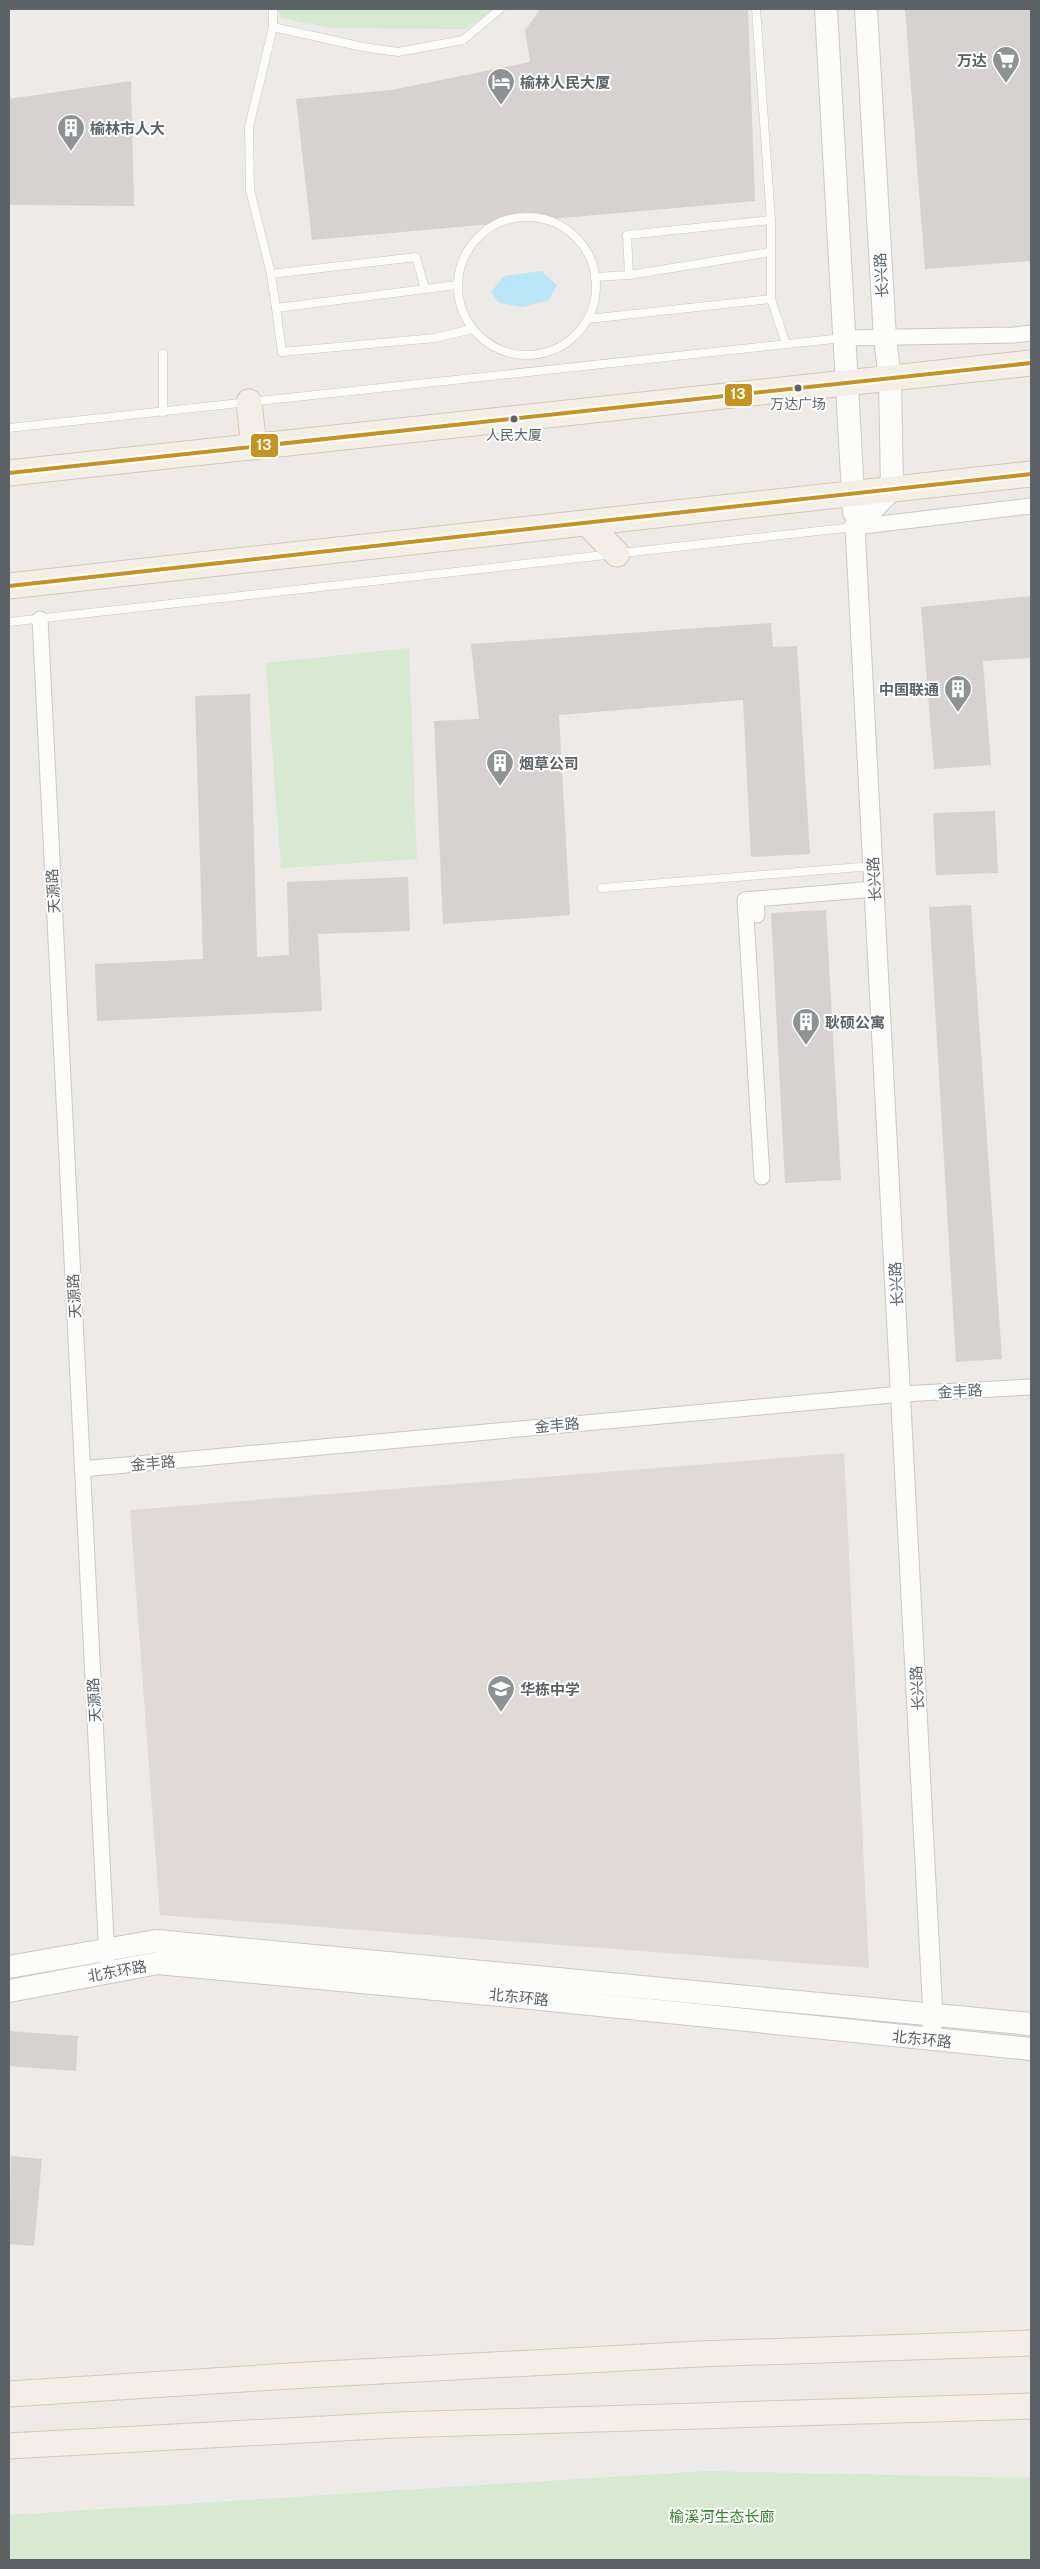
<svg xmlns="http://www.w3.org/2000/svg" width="1040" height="2569" font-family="'Public Sans','Noto Sans SC',sans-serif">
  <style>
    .education { fill: #dfdad6 }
    .green { fill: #d7e9d0 }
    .water { fill: #bae7f8 }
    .building { fill: #d5d2d1 }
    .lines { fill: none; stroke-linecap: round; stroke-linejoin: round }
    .service-casing { stroke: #c8c8c8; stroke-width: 9 }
    .minor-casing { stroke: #c8c8c8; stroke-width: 17 }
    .tertiary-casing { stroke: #c8c8c8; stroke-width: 21 }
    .secondary-casing { stroke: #c9c9c9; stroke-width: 24 }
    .primary-casing { stroke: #d6c7b3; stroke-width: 27 }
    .service { stroke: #fcfcfb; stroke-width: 8 }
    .minor { stroke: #fcfcfb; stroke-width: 15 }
    .tertiary { stroke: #fcfcfb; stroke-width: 19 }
    .secondary { stroke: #fcfcfb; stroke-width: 22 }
    .primary { stroke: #f3efe8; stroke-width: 25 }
    .bus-1-casing { stroke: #fff; stroke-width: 8 }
    .bus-1 { stroke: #c8921f; stroke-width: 4 }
    .bus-dot { fill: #5c6266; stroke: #fff; stroke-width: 2 }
    .labels { text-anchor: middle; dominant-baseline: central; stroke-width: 4; stroke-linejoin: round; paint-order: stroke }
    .bus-label { font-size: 14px; fill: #5c6266; stroke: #fff }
    .poi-label { font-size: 15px; font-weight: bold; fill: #5c6266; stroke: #fff; text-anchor: start }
    .street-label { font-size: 15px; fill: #5c6266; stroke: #fff }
    .park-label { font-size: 15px; fill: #37832d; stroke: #fff }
    .line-badge { stroke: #fff; stroke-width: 2 }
    .badge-label { font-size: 14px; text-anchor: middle; font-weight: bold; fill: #fff }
  </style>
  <rect width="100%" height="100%" fill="#edeae7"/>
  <polygon class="education" points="844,1453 869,1968 160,1915 130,1510"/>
  <g class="green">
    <polygon points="277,9 493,9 466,29 330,28 281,18"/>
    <polygon points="409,648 417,859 281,868 266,663"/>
    <polygon points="705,2471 1031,2478 1031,2560 9,2560 9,2515"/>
  </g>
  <polygon class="water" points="541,271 557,285 549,300 523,307 499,303 491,292 504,276"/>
  <g class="building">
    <polygon points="578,9 748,9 755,201 312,240 296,99 391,90 530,62 525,30 540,10"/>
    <polygon points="905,9 1031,9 1031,261 925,269"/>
    <polygon points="131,81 134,206 9,205 9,99"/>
    <polygon points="1031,596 1031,658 983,661 991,765 934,769 921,607"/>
    <polygon points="771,623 773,647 797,646 810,854 751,857 743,700 559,715 570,915 443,924 434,721 479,719 471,644"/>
    <polygon points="250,694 257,957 289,955 287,882 408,877 410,931 318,934 322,1011 97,1021 95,964 203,959 195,696"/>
    <polygon points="995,811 998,873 936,875 933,813"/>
    <polygon points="971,905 1002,1359 956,1362 929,907"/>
    <polygon points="826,910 841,1180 785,1183 771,913"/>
    <polygon points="9,2031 78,2036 76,2071 9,2066"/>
    <polygon points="11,2156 42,2159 34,2246 9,2244"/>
  </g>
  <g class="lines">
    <defs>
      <g id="service">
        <polyline points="273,9 273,27"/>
        <polyline points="756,9 771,220"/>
        <circle cx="527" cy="286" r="69"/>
        <polyline points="271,274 250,190 249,127 273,27 363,47 398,52 463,40 500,9"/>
        <polyline points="629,275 627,235 771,220 771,252"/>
        <polyline points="595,277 629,275 771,252 771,299 786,344"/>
        <polyline points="457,285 276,308 282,352 435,338 472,329"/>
        <polyline points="276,308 271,274 416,257 425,289"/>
        <polyline points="588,319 771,299"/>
        <polyline points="163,412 163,354"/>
        <polyline points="9,428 843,338"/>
        <polyline points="9,622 854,527"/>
        <polyline points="602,888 873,866"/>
      </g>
      <g id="minor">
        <polyline points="845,338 1014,335 1031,333"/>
        <polyline points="855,527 1031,506"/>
        <polyline points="40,619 107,1959"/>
        <polyline points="756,899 757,915"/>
        <polyline points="762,1177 745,900 875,889"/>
        <polyline points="82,1469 902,1394 1031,1387"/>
      </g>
      <polyline id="tertiary" points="855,527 933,2016 931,2040"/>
      <g id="secondary">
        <polyline points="826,9 854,512"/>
        <polyline points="855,527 892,489 890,379 885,338 866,9"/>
        <polyline points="9,1967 156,1941 1031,2024"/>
        <polyline points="9,1991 158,1963 511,1996 1031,2049"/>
      </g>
      <g id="primary">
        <polyline points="249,402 254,447"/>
        <polyline points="9,473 1031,363"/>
        <polyline points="587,523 617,554"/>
        <polyline points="9,586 1031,474"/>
        <polyline points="9,2394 306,2375 699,2354 1031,2343"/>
        <polyline points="9,2446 396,2425 1031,2406"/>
      </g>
    </defs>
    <use href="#service" class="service-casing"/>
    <use href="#minor" class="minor-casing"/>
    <use href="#tertiary" class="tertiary-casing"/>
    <use href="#secondary" class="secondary-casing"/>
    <use href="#primary" class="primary-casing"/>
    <use href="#service" class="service"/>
    <use href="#minor" class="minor"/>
    <use href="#tertiary" class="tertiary"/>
    <use href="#secondary" class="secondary"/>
    <use href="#primary" class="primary"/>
    <defs>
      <g id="bus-1">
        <polyline points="9,473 1031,363"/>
        <polyline points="9,586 1031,474"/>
      </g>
    </defs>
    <use href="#bus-1" class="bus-1-casing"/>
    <use href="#bus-1" class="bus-1"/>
  </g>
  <defs>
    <symbol id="supermarket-pin" viewBox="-11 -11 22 30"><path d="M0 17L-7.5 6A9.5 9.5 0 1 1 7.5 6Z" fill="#8f9293" stroke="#fff"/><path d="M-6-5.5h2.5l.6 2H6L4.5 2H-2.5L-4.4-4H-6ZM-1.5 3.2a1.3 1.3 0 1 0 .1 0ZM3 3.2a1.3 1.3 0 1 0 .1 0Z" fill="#fff"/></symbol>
    <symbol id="hotel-pin" viewBox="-11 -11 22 30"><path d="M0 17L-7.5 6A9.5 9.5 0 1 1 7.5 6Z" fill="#8f9293" stroke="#fff"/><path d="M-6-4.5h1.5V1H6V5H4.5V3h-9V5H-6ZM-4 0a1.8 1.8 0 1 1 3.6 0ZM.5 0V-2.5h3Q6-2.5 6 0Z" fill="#fff"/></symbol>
    <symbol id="building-pin" viewBox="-11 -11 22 30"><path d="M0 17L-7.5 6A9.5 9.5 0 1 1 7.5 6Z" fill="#8f9293" stroke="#fff"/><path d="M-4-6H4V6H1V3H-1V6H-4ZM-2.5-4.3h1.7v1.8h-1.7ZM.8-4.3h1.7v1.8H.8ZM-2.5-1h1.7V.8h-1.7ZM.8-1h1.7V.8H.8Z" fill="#fff"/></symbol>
    <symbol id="school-pin" viewBox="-11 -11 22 30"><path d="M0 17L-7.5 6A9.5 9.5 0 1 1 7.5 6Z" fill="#8f9293" stroke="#fff"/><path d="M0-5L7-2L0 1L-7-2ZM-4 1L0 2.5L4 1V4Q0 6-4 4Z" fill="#fff"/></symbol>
  </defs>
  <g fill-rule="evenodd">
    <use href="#supermarket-pin" x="990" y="44" width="32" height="43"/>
    <use href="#hotel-pin" x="485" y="66" width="32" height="43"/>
    <use href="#building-pin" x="55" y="112" width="32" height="43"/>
    <use href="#building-pin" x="942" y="673" width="32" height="43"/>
    <use href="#building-pin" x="484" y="747" width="32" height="43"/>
    <use href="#building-pin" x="790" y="1006" width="32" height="43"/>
    <use href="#school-pin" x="485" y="1673" width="32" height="43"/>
  </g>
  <g class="bus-dot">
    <circle cx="798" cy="388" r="4.5"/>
    <circle cx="514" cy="419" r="4.5"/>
  </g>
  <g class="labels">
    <g class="bus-label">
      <text x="798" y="404">万达广场</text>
      <text x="514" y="435">人民大厦</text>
    </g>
    <g class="poi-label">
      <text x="987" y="60" text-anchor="end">万达</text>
      <text x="520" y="82">榆林人民大厦</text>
      <text x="90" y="128">榆林市人大</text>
      <text x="939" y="689" text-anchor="end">中国联通</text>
      <text x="519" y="763">烟草公司</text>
      <text x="825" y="1022">耿硕公寓</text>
      <text x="520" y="1689">华栋中学</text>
    </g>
    <g class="street-label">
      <text transform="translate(881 275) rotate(-93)">长兴路</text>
      <text transform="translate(874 879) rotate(-93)">长兴路</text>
      <text transform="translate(53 891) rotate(-93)">天源路</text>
      <text transform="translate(896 1284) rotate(-93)">长兴路</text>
      <text transform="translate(74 1296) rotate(-93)">天源路</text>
      <text transform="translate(960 1391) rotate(-3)">金丰路</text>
      <text transform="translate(557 1425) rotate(-5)">金丰路</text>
      <text transform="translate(153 1463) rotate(-5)">金丰路</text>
      <text transform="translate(917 1688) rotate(-93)">长兴路</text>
      <text transform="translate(94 1700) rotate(-93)">天源路</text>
      <text transform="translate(117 1971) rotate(-10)">北东环路</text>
      <text transform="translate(519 1997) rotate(6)">北东环路</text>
      <text transform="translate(922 2039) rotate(6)">北东环路</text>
    </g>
    <g class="park-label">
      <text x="722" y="2516">榆溪河生态长廊</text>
    </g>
  </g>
  <g class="line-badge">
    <rect x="724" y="383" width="29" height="24" rx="5" fill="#c8921f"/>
    <rect x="250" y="433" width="29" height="25" rx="5" fill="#c8921f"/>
  </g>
  <g class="badge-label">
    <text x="738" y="399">13</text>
    <text x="264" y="450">13</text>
  </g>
  <rect width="1040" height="2569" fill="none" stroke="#5c6266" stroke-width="20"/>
</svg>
